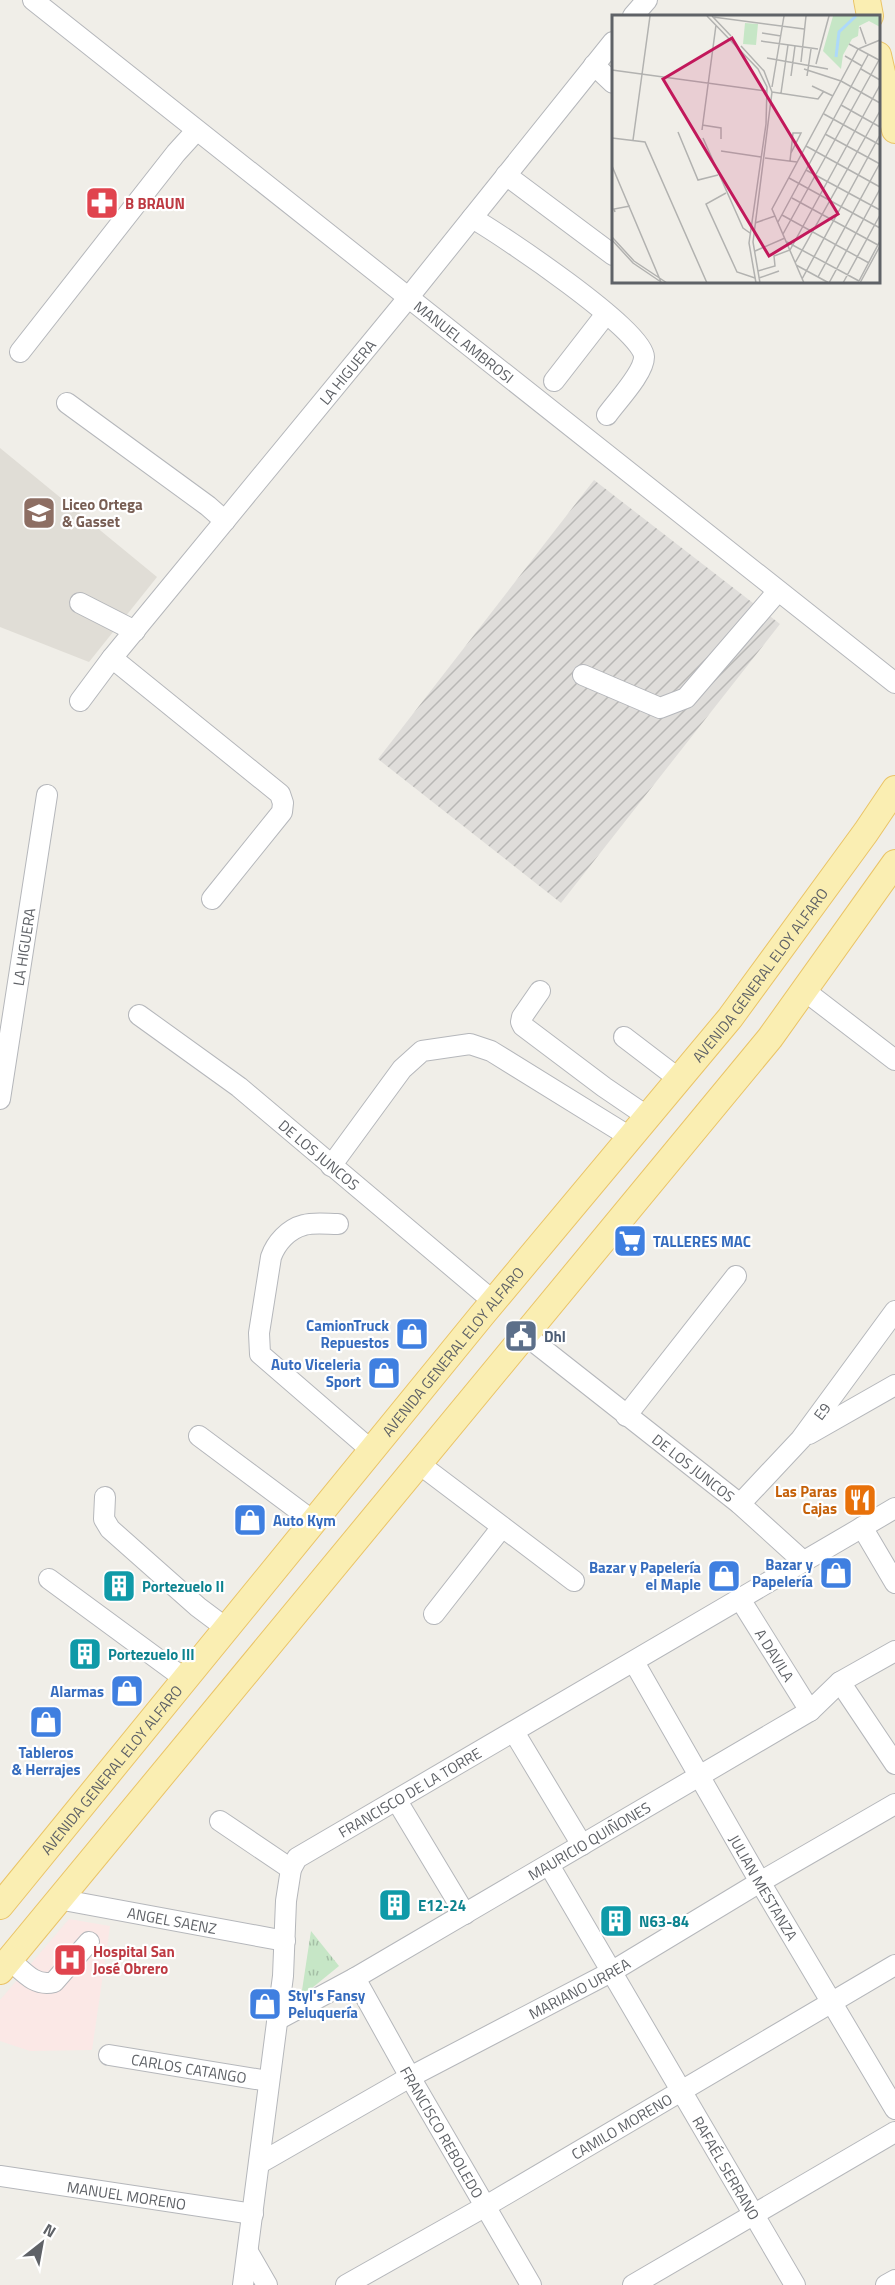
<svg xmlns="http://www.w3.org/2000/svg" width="895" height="2285" font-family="'Titillium Web',sans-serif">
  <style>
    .industrial { fill: url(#industrial-furrows) }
    .education { fill: #e0ddd6 }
    .medical { fill: #fbe8e6 }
    .park { fill: url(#park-tufts) }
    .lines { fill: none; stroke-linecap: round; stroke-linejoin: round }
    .minor-casing { stroke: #b5b7bb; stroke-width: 22 }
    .major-casing { stroke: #eac467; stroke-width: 28 }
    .minor { stroke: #fff; stroke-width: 20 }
    .major { stroke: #faeeb2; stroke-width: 26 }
    .labels { text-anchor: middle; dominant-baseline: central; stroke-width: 4.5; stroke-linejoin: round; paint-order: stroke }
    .health-label { font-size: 15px; font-weight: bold; fill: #be3a42; stroke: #fff; text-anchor: start }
    .street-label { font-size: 15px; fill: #5f6267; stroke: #fff }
    .education-label { font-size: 15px; font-weight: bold; fill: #785e54; stroke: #fff; text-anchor: start }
    .shop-label { font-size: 15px; font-weight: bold; fill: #366cbe; stroke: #fff; text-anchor: end }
    .service-label { font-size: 15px; font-weight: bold; fill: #4e5e75; stroke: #fff; text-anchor: start }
    .food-label { font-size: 15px; font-weight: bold; fill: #c56008; stroke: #fff; text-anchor: end }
    .culture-label { font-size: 15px; font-weight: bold; fill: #0d838f; stroke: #fff; text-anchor: start }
    .inset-river { fill: none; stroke: #add9fa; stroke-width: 3 }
    .inset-road { fill: none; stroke: #b2b2b0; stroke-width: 1.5 }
    .view { fill: #c2185b; fill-opacity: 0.15; stroke: #c2185b; stroke-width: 3 }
    .inset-edge { fill: none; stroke: #5f6267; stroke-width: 3 }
  </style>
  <defs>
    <pattern id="industrial-furrows" width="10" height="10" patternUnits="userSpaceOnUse" patternTransform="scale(1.5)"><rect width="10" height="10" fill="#dfddda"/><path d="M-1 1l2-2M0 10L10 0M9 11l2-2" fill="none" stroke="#b8b7b5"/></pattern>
    <pattern id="park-tufts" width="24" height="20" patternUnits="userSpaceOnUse" patternTransform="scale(1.5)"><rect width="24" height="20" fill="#c6e6c6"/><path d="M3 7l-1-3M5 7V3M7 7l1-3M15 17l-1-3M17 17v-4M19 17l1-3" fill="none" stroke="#a4bea5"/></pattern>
  </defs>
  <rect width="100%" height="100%" fill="#f0eee8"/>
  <polygon class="industrial" points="594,480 780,624 561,903 378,759"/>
  <polygon class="education" points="0,448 157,577 89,662 0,627"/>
  <polygon class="medical" points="69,1919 110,1926 92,2050 30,2051 0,2041 0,2000"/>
  <polygon class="park" points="311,1931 339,1966 301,1997"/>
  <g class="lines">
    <defs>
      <g id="minor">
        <path id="s1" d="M33 0 895 683"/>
        <polyline points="633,16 647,0"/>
        <polyline points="594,65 613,83"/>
        <polyline points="506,175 613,255"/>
        <path d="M472 218C499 233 645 331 644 357 644 373 617 401 607 415"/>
        <polyline points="20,352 176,153 196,131"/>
        <polyline points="554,381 606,314"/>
        <polyline points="67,403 208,506 225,521"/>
        <polyline points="80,603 135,631"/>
        <polyline points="112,658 280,794 283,803 282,812 212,899"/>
        <polyline points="583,675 660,708 686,698 778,591"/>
        <path id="s2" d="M80 701 112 658 408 298 613 42"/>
        <polyline points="540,991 522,1017 521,1022 523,1026 604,1087 648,1117"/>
        <polyline points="805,991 895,1060"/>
        <path id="s3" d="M139 1015 239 1087 493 1301"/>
        <polyline points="624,1037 679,1079"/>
        <path id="s4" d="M0 1099 47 795"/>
        <polyline points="331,1166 402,1069 422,1051 470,1044 491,1051 630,1137"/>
        <path d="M338 1224C328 1224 314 1222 304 1225 288 1229 276 1243 271 1257L259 1333 260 1354 371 1450"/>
        <path id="s5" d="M524 1334 740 1504 804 1562"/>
        <polyline points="626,1416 736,1276"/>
        <polyline points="809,1434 895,1385"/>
        <polyline points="199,1436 313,1521"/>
        <polyline points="418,1463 574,1581"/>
        <polyline points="105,1497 104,1519 110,1529 198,1607 226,1628"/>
        <path id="s6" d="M740 1504 801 1439 895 1311"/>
        <polyline points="862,1527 895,1583"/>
        <polyline points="49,1579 185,1679"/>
        <path id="s7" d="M740 1599 810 1711"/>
        <polyline points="434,1614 502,1527"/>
        <path id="s8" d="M634 1662 760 1882 895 2109"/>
        <polyline points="840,1682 895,1764"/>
        <polyline points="514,1732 582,1845"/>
        <polyline points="397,1801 465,1914"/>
        <polyline points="220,1821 291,1869"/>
        <path id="s9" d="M549 1865 795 2285"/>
        <path id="s10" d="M58 1899 285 1941"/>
        <path d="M9 1959C23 1971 34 1987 54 1982L89 1942"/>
        <path id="s11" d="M355 1978 410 2077 531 2285"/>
        <path id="s12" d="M277 2020 355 1978 810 1711 840 1682 895 1651"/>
        <path id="s13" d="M109 2055 268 2081"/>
        <path id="s14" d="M260 2163 410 2077 611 1972 760 1882 895 1804"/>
        <path id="s15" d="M0 2176 253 2214"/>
        <polyline points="248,2252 267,2285"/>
        <path id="s16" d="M243 2285 283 1976 286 1901 291 1869 297 1858 895 1508"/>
        <path id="s17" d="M346 2285 486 2206 895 1965"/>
        <polyline points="633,2285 895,2132"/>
        <polyline points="886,2285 895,2280"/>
      </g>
      <g id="major">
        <polyline points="867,0 870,16"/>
        <polyline points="878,55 895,130"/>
        <path id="s18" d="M0 1906 482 1315 730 1018 866 832 895 789"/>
        <polyline points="0,1971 770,1038 895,863"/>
      </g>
    </defs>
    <use href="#minor" class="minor-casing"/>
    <use href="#major" class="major-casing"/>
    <use href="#minor" class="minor"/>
    <use href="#major" class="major"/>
  </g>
  <defs>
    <symbol id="pharmacy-square" viewBox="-11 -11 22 22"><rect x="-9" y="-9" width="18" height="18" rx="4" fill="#e0444e" stroke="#fff"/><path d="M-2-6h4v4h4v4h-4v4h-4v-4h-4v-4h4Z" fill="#fff"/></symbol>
    <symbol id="school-square" viewBox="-11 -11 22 22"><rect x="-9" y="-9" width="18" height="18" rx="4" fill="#8d6e63" stroke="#fff"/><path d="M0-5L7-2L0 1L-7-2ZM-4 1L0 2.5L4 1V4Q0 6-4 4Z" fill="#fff"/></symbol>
    <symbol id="supermarket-square" viewBox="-11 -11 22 22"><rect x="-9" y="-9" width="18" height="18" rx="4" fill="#3f7fe0" stroke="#fff"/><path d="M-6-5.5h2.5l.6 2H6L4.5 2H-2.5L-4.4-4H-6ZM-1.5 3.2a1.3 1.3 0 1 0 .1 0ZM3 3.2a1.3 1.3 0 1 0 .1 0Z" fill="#fff"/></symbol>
    <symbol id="shop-square" viewBox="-11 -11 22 22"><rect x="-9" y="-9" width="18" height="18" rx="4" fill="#3f7fe0" stroke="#fff"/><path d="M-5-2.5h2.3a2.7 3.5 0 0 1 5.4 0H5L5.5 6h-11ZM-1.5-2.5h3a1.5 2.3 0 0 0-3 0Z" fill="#fff"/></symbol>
    <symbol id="civic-square" viewBox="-11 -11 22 22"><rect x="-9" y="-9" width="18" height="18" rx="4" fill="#5c6f8a" stroke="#fff"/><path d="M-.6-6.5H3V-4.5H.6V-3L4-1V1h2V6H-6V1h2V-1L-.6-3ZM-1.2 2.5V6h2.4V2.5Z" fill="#fff"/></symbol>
    <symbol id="restaurant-square" viewBox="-11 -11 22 22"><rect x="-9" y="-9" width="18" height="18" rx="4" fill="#e8710a" stroke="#fff"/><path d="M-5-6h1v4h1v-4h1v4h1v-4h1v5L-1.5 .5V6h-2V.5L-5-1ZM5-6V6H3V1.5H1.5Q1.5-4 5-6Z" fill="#fff"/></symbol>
    <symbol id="building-square" viewBox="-11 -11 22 22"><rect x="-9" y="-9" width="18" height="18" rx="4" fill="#0f9aa8" stroke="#fff"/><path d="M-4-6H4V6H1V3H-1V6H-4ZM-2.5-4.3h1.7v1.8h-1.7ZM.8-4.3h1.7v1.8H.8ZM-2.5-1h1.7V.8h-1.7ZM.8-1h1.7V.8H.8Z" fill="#fff"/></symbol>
    <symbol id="hospital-square" viewBox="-11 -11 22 22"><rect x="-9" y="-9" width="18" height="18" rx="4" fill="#e0444e" stroke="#fff"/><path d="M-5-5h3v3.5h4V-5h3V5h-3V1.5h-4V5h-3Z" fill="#fff"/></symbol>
  </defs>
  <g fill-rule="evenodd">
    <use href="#pharmacy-square" x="83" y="184" width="38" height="38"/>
    <use href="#school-square" x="20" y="494" width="38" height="38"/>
    <use href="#supermarket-square" x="611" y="1222" width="38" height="38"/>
    <use href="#shop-square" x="393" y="1315" width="38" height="38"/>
    <use href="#civic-square" x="502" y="1317" width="38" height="38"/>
    <use href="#shop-square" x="365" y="1354" width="38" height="38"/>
    <use href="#restaurant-square" x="841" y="1481" width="38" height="38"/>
    <use href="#shop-square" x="231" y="1501" width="38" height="38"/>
    <use href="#shop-square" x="817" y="1554" width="38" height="38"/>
    <use href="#shop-square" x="705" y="1557" width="38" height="38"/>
    <use href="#building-square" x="100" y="1567" width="38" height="38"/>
    <use href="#building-square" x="66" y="1635" width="38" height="38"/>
    <use href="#shop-square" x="108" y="1672" width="38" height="38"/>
    <use href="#shop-square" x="27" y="1703" width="38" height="38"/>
    <use href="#building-square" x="376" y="1886" width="38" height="38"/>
    <use href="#building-square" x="597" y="1902" width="38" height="38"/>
    <use href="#hospital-square" x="51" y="1941" width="38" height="38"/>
    <use href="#shop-square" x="246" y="1985" width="38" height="38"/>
  </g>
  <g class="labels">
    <g class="health-label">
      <text x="125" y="203">B BRAUN</text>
      <text x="93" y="1951">Hospital San<tspan x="93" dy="17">José Obrero</tspan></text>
    </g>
    <g class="street-label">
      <text stroke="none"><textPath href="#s1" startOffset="550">MANUEL AMBROSI</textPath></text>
      <text stroke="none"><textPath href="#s2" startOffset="424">LA HIGUERA</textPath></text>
      <text stroke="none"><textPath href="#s4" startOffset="154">LA HIGUERA</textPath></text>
      <text stroke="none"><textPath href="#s18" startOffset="1202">AVENIDA GENERAL ELOY ALFARO</textPath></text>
      <text stroke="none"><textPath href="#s3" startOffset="228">DE LOS JUNCOS</textPath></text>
      <text stroke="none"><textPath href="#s18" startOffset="716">AVENIDA GENERAL ELOY ALFARO</textPath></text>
      <text stroke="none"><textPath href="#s6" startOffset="124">E9</textPath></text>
      <text stroke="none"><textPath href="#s5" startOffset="216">DE LOS JUNCOS</textPath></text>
      <text stroke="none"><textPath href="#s7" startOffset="66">A DAVILA</textPath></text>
      <text stroke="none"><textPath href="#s18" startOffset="176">AVENIDA GENERAL ELOY ALFARO</textPath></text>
      <text stroke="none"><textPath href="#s16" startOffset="562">FRANCISCO DE LA TORRE</textPath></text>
      <text stroke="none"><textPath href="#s12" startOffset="360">MAURICIO QUIÑONES</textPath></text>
      <text stroke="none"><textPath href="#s8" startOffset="260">JULIAN MESTANZA</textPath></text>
      <text stroke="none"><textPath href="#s10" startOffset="116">ANGEL SAENZ</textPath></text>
      <text stroke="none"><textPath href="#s14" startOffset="364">MARIANO URREA</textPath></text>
      <text stroke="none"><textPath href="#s13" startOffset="81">CARLOS CATANGO</textPath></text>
      <text stroke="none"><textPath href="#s17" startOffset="318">CAMILO MORENO</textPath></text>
      <text stroke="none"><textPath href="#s11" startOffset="177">FRANCISCO REBOLEDO</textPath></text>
      <text stroke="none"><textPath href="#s9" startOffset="351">RAFAÉL SERRANO</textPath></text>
      <text stroke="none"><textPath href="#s15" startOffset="128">MANUEL MORENO</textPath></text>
    </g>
    <g class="education-label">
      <text x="62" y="504">Liceo Ortega<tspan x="62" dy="17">&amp; Gasset</tspan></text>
    </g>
    <g class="shop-label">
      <text x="653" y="1241" text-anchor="start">TALLERES MAC</text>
      <text x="389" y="1325">CamionTruck<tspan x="389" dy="17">Repuestos</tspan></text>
      <text x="361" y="1364">Auto Viceleria<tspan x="361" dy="17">Sport</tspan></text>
      <text x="273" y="1520" text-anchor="start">Auto Kym</text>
      <text x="813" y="1564">Bazar y<tspan x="813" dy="17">Papelería</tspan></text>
      <text x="701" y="1567">Bazar y Papelería<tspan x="701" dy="17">el Maple</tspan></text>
      <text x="104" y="1691">Alarmas</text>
      <text x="46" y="1752" text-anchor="middle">Tableros<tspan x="46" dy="17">&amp; Herrajes</tspan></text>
      <text x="288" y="1995" text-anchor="start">Styl's Fansy<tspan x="288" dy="17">Peluquería</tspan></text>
    </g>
    <g class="service-label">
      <text x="544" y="1336">Dhl</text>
    </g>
    <g class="food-label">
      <text x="837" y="1491">Las Paras<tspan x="837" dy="17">Cajas</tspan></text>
    </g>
    <g class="culture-label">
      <text x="142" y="1586">Portezuelo II</text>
      <text x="108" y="1654">Portezuelo III</text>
      <text x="418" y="1905">E12-24</text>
      <text x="639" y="1921">N63-84</text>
    </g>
  </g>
  <g transform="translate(612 15)">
    <rect width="268" height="268" fill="#f0eee8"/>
    <path d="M221 1H268V12L257 6 247 11 246 21 240 24 231 40 229 54 211 36ZM133 8 146 9 144 30 131 29Z" fill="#c6e6c6"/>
    <path class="inset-river" d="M224 42 227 17 244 1"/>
    <path class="inset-road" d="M95 1 146 54 155 72 154 109 137 228 144 268M100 1 119 21M101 2 192 14M248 12 254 29M150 18 169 21M149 26 206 34M237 29 267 45M129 31 152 56 160 77 141 227 148 268M233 41 250 51M155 43 216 54M189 47 194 1M204 49 217 1M192 54 229 66 268 88M249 54 268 65M0 55 154 76M179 61 183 31M195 61 199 34M200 71 221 81M160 72 172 1M160 77 206 84 212 76M169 78 176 30M229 90 268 112M212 99 268 130M90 110 109 113V124M90 115 104 10M66 117 86 165 106 160M213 119 268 149M0 123 33 127 95 268M91 123 131 213 138 218M21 125 38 1M194 131 268 172M109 136 149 142M153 143 185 147M178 146 181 118H189L179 138M0 151 49 267M194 155 268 195M177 163 268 213M114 178 94 189 125 257 143 263M180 183 266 230M3 197 2 194 18 191M170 200 257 248M166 207 256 40M143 208 163 201M171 219 267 45M0 222 22 246 55 268M0 225 21 248 49 267M175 227 247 266M143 236 173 223M183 248 268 96M184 250 217 268M146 256 163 251 162 241 178 235 268 70M206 262 268 148M147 263 167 256M190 264 268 120M247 266 268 226M192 268 160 194 246 34 268 25M217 268 268 174M231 268 268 200M248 268 268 231"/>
    <path class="view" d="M120 23 226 199 157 241 51 64Z"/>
    <rect width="268" height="268" class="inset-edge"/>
  </g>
  <g transform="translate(42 2243) rotate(31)" stroke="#ffffff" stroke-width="4.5" paint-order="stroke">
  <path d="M0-4.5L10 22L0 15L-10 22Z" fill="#5f6267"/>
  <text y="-9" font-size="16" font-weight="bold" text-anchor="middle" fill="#5f6267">N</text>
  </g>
</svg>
